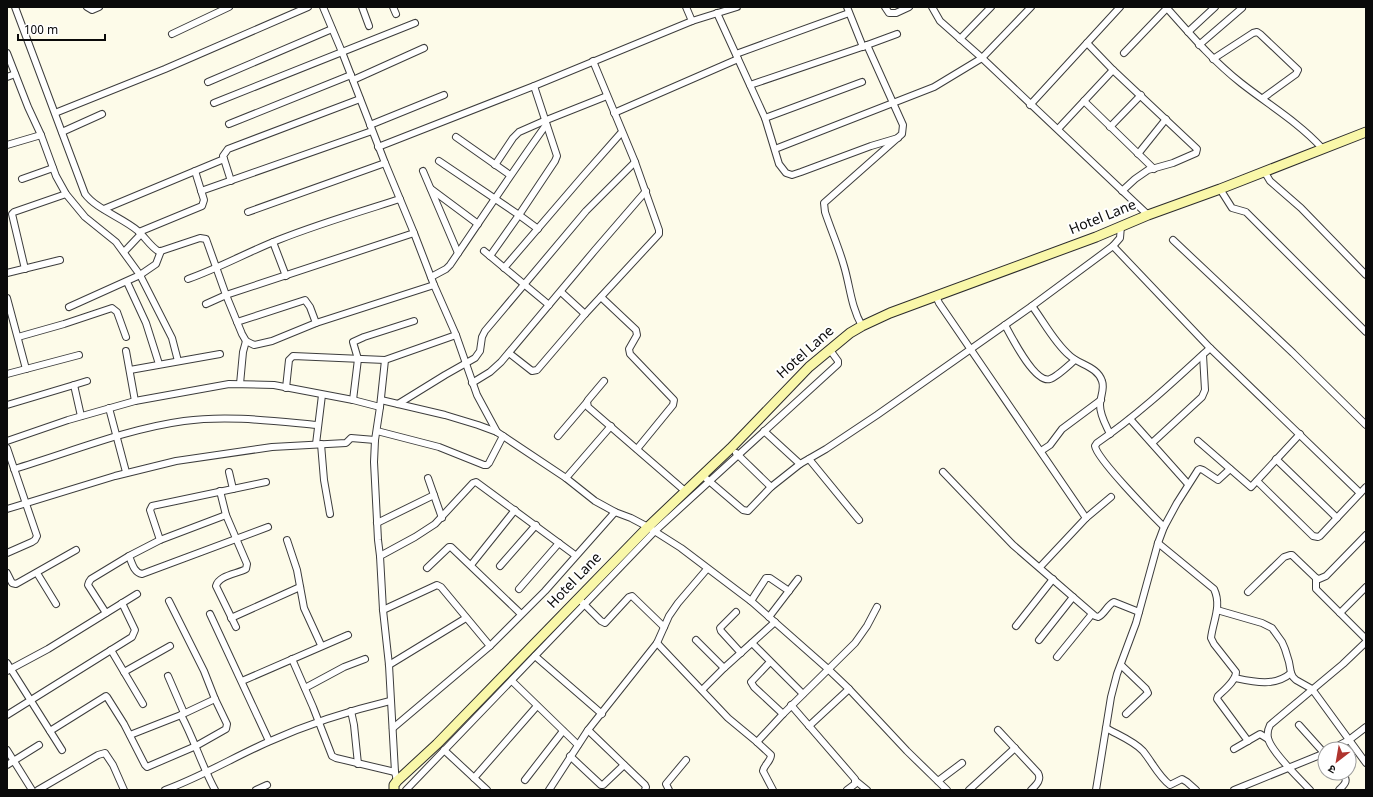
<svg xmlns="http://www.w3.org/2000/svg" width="1373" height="797" font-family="Georgia,'Noto Sans Devanagari',serif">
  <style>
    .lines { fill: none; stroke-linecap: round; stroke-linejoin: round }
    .street-casing { stroke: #3d3d3d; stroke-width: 8 }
    .secondary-casing { stroke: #2c2c2c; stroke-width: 11 }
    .street { stroke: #fff; stroke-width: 6 }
    .secondary { stroke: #f9f7a9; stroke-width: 9 }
    .labels { text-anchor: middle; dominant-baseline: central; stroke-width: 4; stroke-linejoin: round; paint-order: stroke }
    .street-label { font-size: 14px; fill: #0a0a0a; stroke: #fff }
  </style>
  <rect width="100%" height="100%" fill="#fdfbe9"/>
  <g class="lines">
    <defs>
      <g id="street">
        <path d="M15 7 85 194C96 209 123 218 138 231 145 237 150 246 158 251H161L200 238 206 239 226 295 242 334 246 341 254 345 272 341 316 323 434 285"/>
        <polyline points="87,7 92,10 99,7"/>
        <polyline points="323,7 342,52 385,163 414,233 434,285 456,335 477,395 497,432"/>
        <polyline points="362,7 369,26"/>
        <polyline points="393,7 396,14"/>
        <polyline points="686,7 692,21"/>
        <polyline points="847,7 863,47"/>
        <polyline points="885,7 889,13 896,13 909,7"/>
        <polyline points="932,7 940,21 982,58 1148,215"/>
        <path d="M1166 7C1190 34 1213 61 1241 83 1269 105 1298 122 1322 148"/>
        <polyline points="717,13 765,118 779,164 786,173 792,175 801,172 871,146 898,138"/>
        <polyline points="1188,32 1215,7"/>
        <polyline points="172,34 229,7"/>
        <polyline points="960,39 991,7"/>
        <polyline points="1087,43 1113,70 1197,149 1196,153 1173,163 1148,170 1135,179 1122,191"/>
        <polyline points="1199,45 1242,8"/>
        <polyline points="7,53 28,107 41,135 56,176 66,194 85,217 116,242 140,275 172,338 178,361"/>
        <polyline points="1124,53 1168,7"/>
        <polyline points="736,54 849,13"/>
        <polyline points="1213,59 1253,33 1257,32 1260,34 1298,70 1296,74 1263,98"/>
        <polyline points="7,77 15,74"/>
        <polyline points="353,80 424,48"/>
        <polyline points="208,82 332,29"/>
        <polyline points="750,85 859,48 897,34"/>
        <polyline points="1084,101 1154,169"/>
        <polyline points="214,103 415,23"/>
        <polyline points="1030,105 1120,7"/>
        <polyline points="55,113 165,69 308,7"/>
        <polyline points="614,113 738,59"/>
        <polyline points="765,118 862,82"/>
        <polyline points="229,124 351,75"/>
        <polyline points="370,125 444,95"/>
        <polyline points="1110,127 1141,95"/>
        <polyline points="1058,129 1113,70"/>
        <polyline points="62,132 102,114"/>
        <polyline points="456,137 510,175"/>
        <polyline points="7,145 41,135"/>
        <polyline points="378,147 534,86 692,21 737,7"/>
        <polyline points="775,149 934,87 982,58 1031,7"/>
        <polyline points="1138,154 1166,119"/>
        <polyline points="439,161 519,215 538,229"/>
        <polyline points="495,165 513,138 519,132 544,121 607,96"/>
        <polyline points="423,171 458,253"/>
        <polyline points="1264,171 1270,181 1301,208 1366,275"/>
        <polyline points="22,179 53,168"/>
        <polyline points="231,181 224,159 223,156 228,149 360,99"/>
        <polyline points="431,189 478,224"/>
        <polyline points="1220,189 1232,208 1246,212 1366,332"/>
        <polyline points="201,191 372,131"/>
        <polyline points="104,209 224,159"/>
        <polyline points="248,212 385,163"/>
        <polyline points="139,232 202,206 204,200 195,171"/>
        <polyline points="1173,240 1293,353 1366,425"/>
        <polyline points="273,242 286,276"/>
        <polyline points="1113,246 1210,348 1360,493"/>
        <polyline points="484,251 549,305"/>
        <polyline points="124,252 141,234"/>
        <polyline points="490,256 519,215 555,161 557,156 534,86"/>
        <polyline points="504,268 583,176 621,133"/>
        <polyline points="25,269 12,214 14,212 66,194"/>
        <polyline points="7,273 60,260"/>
        <path d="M431 277 446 269 450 265C482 218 513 171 546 125"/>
        <path d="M188 279C219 268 248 252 278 240 318 224 359 212 400 199"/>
        <polyline points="127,282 146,323 159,364"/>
        <polyline points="561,292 585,314"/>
        <polyline points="936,296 939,303 1086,518"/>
        <polyline points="601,297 636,330 637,335 629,349 630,354 674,400 673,405 637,449"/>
        <polyline points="7,298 26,369"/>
        <polyline points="206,304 226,295 414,233"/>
        <path d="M1032 306C1044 322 1054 342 1069 355 1079 365 1097 366 1102 381 1105 389 1100 397 1100 405 1100 416 1106 425 1110 434"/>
        <polyline points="69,307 140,275 156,264 161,251"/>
        <polyline points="237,322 305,300 310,307 316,323"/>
        <path d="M1005 325C1011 336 1035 384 1050 379 1057 377 1069 365 1075 360"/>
        <path d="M862 326C851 307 850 286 844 266 839 248 831 230 825 212L824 203 902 134 903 125 867 45"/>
        <polyline points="18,337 64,324 112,308 117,312 126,337"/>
        <polyline points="126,351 135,401"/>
        <polyline points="509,353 532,371 537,370 585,314 659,234 659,230 635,162 593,61"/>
        <polyline points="130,370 220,354"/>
        <polyline points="7,374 79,355"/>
        <polyline points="604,381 588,400 587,402 588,407 685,491"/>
        <polyline points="472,383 490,372 501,362 595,250 646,191"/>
        <polyline points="240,384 243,352 246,341"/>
        <polyline points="74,385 87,381"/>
        <polyline points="286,388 289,360 293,356 385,360"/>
        <polyline points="353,400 358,359 353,342 364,337 414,321"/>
        <polyline points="381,400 445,415 478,425 497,432 566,478 595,501 615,512 631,518 648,527 681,548 751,601 828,669 849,689 907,751 947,790"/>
        <polyline points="398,404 445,375 475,358 480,351 482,337 485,331 586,211 635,162"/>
        <polyline points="7,405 74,385 81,416"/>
        <polyline points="109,408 126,472"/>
        <polyline points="1130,419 1188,484"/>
        <polyline points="377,431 439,447 484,465 487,465 489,463 503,436"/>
        <polyline points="764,431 800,464"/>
        <polyline points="558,436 587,402"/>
        <polyline points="7,441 68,420 135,401 229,384 274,385 353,400 380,407 385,360 456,335"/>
        <polyline points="1198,441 1251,487 1300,434"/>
        <polyline points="1152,443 1202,397 1205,390 1203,355"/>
        <polyline points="316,444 322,395"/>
        <polyline points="321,444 324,480 330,514"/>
        <polyline points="7,448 37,536 35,540 32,542 7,553"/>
        <polyline points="1041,451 1050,445 1062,429 1101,400"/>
        <polyline points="736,453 771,487"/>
        <polyline points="809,459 859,520"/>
        <polyline points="1276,459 1337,518"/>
        <path d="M14 469C71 452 126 429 184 421 228 415 273 421 317 425"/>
        <polyline points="229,472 233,489"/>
        <path d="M943 472 1013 545 1095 616 1098 617C1105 614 1107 605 1114 602L1139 612"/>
        <polyline points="702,475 743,510 748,511 771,487 800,464 826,449 877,415 1032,306 1113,246 1120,238 1121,226"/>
        <polyline points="428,478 442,518"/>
        <polyline points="566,478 611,426"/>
        <polyline points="1257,481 1313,536 1318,537 1320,536 1366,487"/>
        <path d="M220 491 226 515 247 564 246 569C237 574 219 575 216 586L236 627"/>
        <polyline points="7,509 115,476 176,461 272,447 346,443 351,438 375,440"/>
        <polyline points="377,523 434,495"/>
        <path d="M1164 527C1151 514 1097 459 1095 446L1097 443C1138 415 1173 382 1210 348"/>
        <polyline points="160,540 150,510 152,506 266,482"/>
        <polyline points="287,540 297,570 304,608 321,645"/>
        <path d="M1158 543 1214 589C1222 606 1213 621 1211 638L1214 644 1236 672C1236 681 1224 690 1218 696L1217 699 1248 741"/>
        <path d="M129 556C132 563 134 573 142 574L268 527"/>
        <polyline points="380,556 378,540 374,462 375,440 380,407"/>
        <polyline points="471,565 515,510"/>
        <polyline points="500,566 536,525"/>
        <polyline points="1040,567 1086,518 1111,497"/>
        <polyline points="427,568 449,547 451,547 521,614"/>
        <polyline points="7,573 12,583 16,584 76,550"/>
        <polyline points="37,573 56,604"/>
        <polyline points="1316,578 1316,589 1366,639"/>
        <polyline points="519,589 559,543"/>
        <polyline points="1248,592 1284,557 1290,555 1292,555 1316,578 1319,579 1326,576 1366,535"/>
        <polyline points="751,601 766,578 770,578 789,591"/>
        <polyline points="582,602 601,621 605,623 629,597 632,596 664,627"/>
        <polyline points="383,610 437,585 441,587 490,646"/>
        <polyline points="1217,610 1262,623 1272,628 1282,642 1285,649 1289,662 1291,673 1293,677 1296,680 1312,689 1366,763"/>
        <polyline points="736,612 720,628 721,631 741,653"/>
        <polyline points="106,613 88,585 89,582 91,579 129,556 160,540 226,515"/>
        <polyline points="1340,613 1366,587"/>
        <polyline points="210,614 269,741"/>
        <polyline points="769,617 798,579"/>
        <polyline points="231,618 300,587"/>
        <polyline points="1016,626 1053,579"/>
        <polyline points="696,640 724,668"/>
        <polyline points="1039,640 1073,597"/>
        <path d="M657 643 728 718 757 742 771 755C771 761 764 765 763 771L773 790"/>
        <polyline points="752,643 803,694"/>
        <polyline points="111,650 143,704"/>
        <polyline points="535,656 602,714"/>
        <polyline points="1057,657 1092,614"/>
        <polyline points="292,659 313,707 332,756 336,758 395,772"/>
        <polyline points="770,662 751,682 754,687 783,714"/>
        <polyline points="7,663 62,750"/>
        <polyline points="389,665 466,618"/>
        <polyline points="1121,665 1146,689 1148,693 1126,714"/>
        <polyline points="7,671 48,649 137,594"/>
        <polyline points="124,672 170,646"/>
        <polyline points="168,676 184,713"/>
        <path d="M1235 678C1254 682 1275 687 1291 673"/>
        <polyline points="242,681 348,635"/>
        <polyline points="512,681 578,745"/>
        <polyline points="305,688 344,667 365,659"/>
        <polyline points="702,690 724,668 775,622"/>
        <polyline points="791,705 855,779 855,784 847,790"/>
        <polyline points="351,711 354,725 358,764"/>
        <polyline points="7,715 132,637 135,630 122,603"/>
        <path d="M181 715C194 739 202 766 215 790"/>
        <polyline points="1299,725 1325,754"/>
        <polyline points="809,726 849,689"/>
        <polyline points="393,728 490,646 545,591 615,512"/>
        <path d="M1106 728C1118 735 1134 741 1143 751 1152 762 1159 777 1170 785L1182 779 1187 782 1196 790"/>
        <polyline points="588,730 645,785 646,787 645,790"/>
        <path d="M998 730 1038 773C1042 780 1036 785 1031 790"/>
        <polyline points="50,731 106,696 107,697 124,724 145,765 147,767 196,746 226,729 227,724 215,699 204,671 169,601"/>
        <polyline points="130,735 181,715 215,699"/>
        <polyline points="757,742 783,714 855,643 867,626 877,607"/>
        <polyline points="1234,749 1260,734 1268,739"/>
        <polyline points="1332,749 1349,740 1366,727"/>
        <polyline points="7,750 32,790"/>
        <polyline points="444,750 487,790"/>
        <polyline points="570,756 601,785 603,785 624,765"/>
        <polyline points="7,765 39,745"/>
        <polyline points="474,778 537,706"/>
        <polyline points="525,780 563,731"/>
        <polyline points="397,781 395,772 389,665 383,610 380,556 415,537 435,524 473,483 476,482 575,555"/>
        <polyline points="856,781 867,790"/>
        <polyline points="938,781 962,763"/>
        <polyline points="38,790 98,755 105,753 113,765 124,790"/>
        <path d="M165 790C201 777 234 757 268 742 308 724 348 711 390 701"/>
        <polyline points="256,790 267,785"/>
        <polyline points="406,790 655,531 838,364 838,361 830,350"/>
        <polyline points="549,790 588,730 657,643 669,616 678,603 707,569"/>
        <polyline points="669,790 666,784 686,760"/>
        <polyline points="969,790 1015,748"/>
        <polyline points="1096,790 1111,697 1117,674 1136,623 1158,543 1164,527 1177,503 1198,470 1200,469 1203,470 1218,480 1230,469"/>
        <polyline points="1234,790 1325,753"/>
        <path d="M1310 790C1300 779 1271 752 1268 738 1267 733 1268 729 1270 725L1343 664 1366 642"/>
        <path d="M1339 790C1345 784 1349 781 1342 773"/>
      </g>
      <polyline id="secondary" points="394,790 394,785 397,781 437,744 648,527 731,448 809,367 850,333 862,326 890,313 1096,237 1148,215 1220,189 1366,132"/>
    </defs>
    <use href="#street" class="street-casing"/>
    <use href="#secondary" class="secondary-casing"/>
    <use href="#street" class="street"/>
    <use href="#secondary" class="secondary"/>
  </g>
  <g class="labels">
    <g class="street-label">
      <text transform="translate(1103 218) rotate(-22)">Hotel Lane</text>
      <text transform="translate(806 353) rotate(-42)">Hotel Lane</text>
      <text transform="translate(575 581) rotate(-46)">Hotel Lane</text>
    </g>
  </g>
  <rect width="1373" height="797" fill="none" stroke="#0a0a0a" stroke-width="16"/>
  <g transform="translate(1337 761) rotate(211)"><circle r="19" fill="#ffffff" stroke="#9d9d9d"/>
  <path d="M0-3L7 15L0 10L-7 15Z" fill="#af342e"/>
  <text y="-6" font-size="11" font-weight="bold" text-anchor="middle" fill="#0a0a0a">उ</text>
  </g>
  <path d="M18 34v6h87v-6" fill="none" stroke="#0a0a0a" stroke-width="2"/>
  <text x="24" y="34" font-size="12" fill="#0a0a0a" stroke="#ffffff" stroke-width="3" paint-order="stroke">100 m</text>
</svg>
